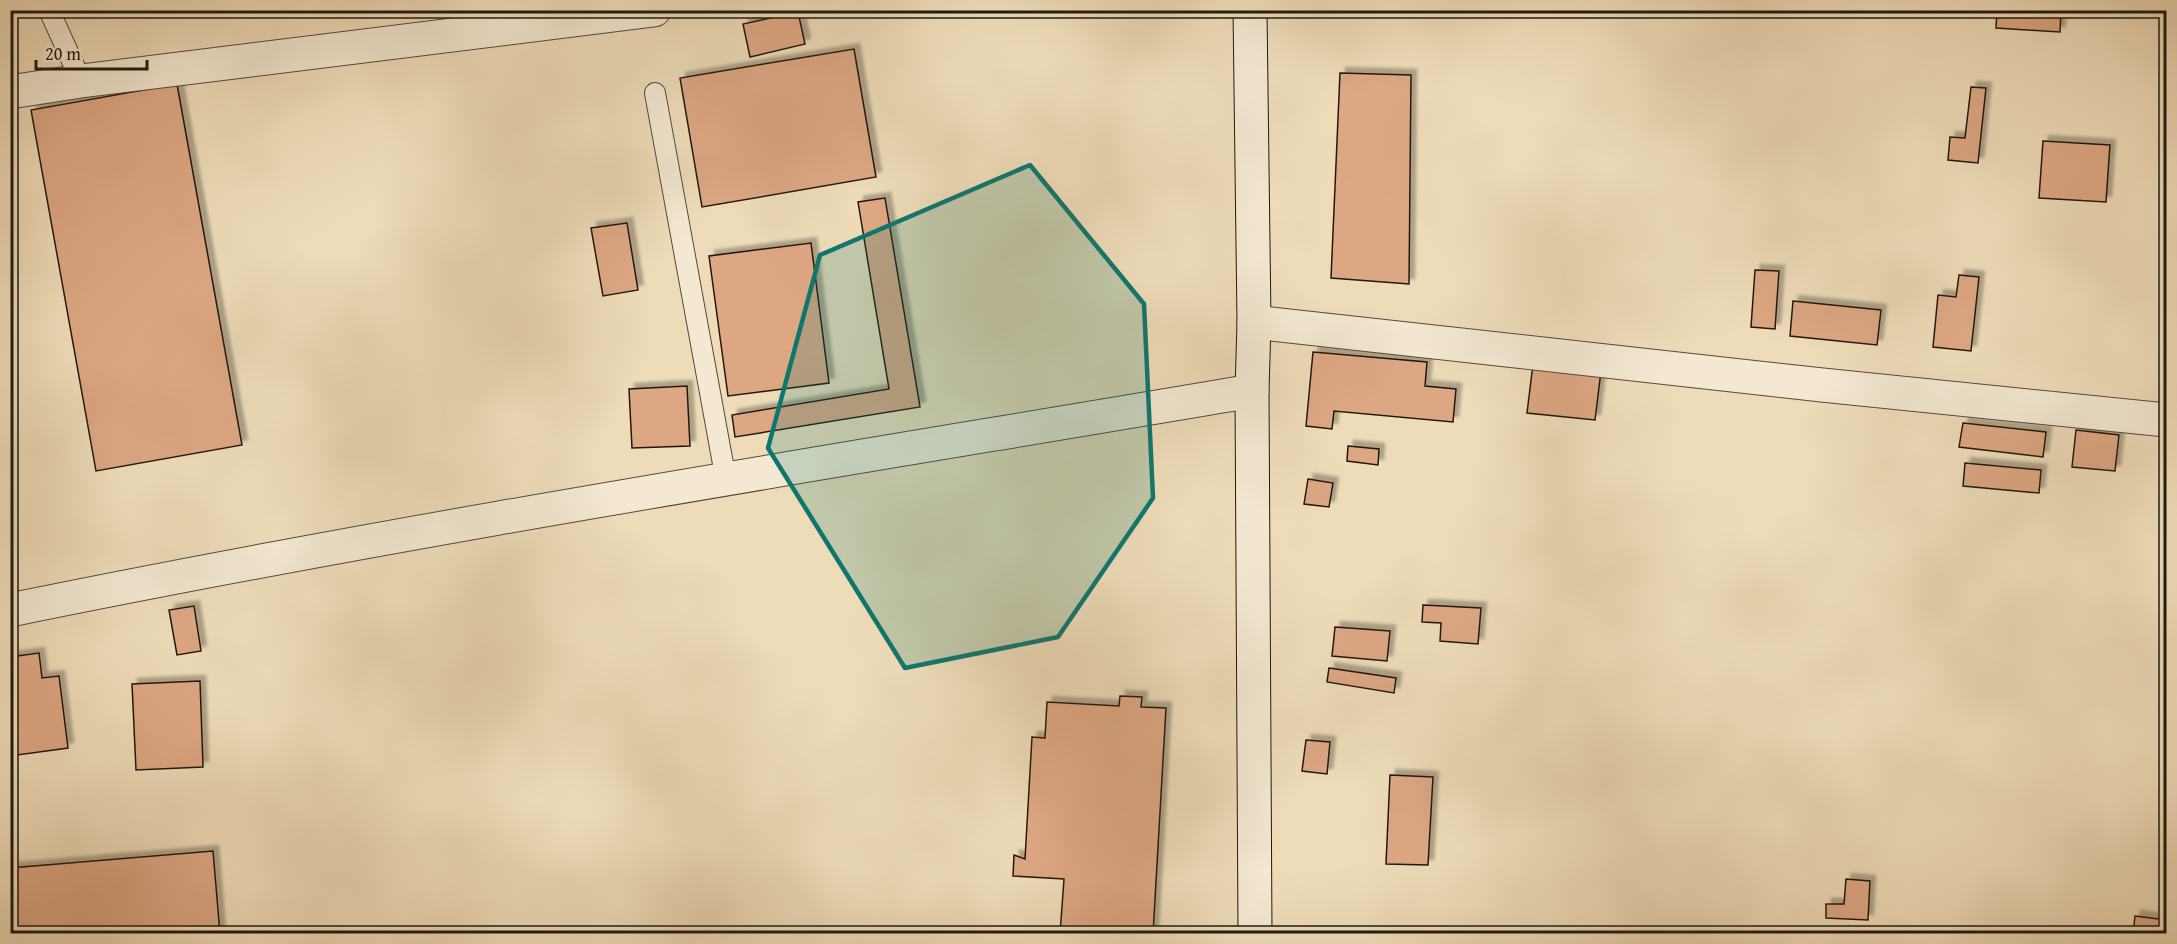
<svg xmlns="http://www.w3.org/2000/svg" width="2177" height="944" font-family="'Gentium Book Plus',serif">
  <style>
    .building { fill: #dda783; stroke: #21190f; stroke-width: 1.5; filter: url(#shadow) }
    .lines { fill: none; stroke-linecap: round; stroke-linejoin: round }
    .service-casing { stroke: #544a3a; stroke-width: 22 }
    .minor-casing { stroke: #544a3a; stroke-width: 35 }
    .secondary-casing { stroke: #21190f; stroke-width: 35 }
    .service { stroke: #f4e8d2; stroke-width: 20 }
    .minor { stroke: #f4e8d2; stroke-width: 33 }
    .secondary { stroke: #f4e8d2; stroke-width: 33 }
    .marked { fill: #0f766e; fill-opacity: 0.2; stroke: #0f766e; stroke-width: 4.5; stroke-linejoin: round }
  </style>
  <defs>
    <filter id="shadow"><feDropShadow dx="5.5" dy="-5.5" stdDeviation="1.5" flood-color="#0004"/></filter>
  </defs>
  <rect width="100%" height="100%" fill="#eedcb9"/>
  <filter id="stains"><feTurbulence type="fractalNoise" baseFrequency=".00333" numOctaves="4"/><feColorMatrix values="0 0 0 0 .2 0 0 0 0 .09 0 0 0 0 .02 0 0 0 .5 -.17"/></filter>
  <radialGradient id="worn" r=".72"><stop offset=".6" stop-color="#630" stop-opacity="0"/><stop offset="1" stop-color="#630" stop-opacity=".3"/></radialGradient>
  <g class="building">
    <polygon points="1997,10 2061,10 2060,32 1996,28"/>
    <polygon points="798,12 805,44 750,57 743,24"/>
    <polygon points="854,49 876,177 702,207 680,78"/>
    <polygon points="1340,73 1411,75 1409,284 1331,278"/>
    <polygon points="177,84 242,445 96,471 31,110"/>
    <polygon points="1971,87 1986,88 1978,163 1948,160 1950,137 1965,138"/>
    <polygon points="2043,141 2110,145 2106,202 2039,198"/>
    <polygon points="885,198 920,407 735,437 732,415 889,389 858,202"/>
    <polygon points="627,223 638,290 603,296 591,228"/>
    <polygon points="811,243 829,383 728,396 709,256"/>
    <polygon points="1755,270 1779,271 1775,329 1751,327"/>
    <polygon points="1959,275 1979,277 1971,351 1933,347 1938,295 1956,297"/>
    <polygon points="1793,301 1881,310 1877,345 1790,336"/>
    <polygon points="1313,352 1427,362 1425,386 1456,389 1453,422 1334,411 1332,429 1306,426"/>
    <polygon points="1533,364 1601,371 1595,420 1527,413"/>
    <polygon points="687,386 690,446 632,448 629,389"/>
    <polygon points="1963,423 2046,432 2043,457 1959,447"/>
    <polygon points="2076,430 2119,435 2115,471 2072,467"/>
    <polygon points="1348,446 1379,449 1378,465 1347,461"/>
    <polygon points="1965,463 2041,470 2039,493 1963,486"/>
    <polygon points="1308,479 1333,483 1329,507 1304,504"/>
    <polygon points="1423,605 1481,608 1478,644 1440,641 1441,623 1422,622"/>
    <polygon points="194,606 201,651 177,655 169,610"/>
    <polygon points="1335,627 1390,631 1387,661 1332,656"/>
    <polygon points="39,653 42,678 59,676 68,748 10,756 10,657"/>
    <polygon points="1329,668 1396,678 1394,693 1327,682"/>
    <polygon points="200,681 203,767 136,770 132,684"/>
    <polygon points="1120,696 1142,697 1141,707 1166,708 1153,934 1060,934 1064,879 1013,876 1014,855 1025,859 1032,737 1045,738 1047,702 1119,706"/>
    <polygon points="1306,740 1330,742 1327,774 1302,771"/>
    <polygon points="1390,775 1433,777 1428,865 1386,864"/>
    <polygon points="213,851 220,934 10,934 10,868"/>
    <polygon points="1846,879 1870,881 1868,920 1826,918 1826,904 1844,904"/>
    <polygon points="2135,916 2166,920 2166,934 2133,934"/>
  </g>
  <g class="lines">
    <defs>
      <g id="service">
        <polyline points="49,10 81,81"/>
        <polyline points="655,93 726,480"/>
      </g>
      <g id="minor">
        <polyline points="10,92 81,81 654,10"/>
        <polyline points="1254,322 1822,385 2166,420"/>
        <path d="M10 610C422 526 838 461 1252 391"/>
      </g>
      <polyline id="secondary" points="1250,10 1254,322 1252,391 1255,934"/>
    </defs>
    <use href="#service" class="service-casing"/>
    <use href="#minor" class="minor-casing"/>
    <use href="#secondary" class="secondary-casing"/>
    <use href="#service" class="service"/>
    <use href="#minor" class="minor"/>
    <use href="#secondary" class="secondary"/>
  </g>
  <path class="marked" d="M1030 165 1144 304 1153 498 1058 637 905 668 768 448 820 255Z"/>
  <rect width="2177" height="944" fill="none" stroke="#eedcb9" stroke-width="36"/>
  <rect x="12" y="12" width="2153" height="920" fill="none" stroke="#21190f" stroke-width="3"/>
  <rect x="18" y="18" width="2141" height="908" fill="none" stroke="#21190f" stroke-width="1.5"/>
  <path d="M36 60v9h111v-9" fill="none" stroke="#21190f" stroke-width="3"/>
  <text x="45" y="60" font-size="18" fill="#21190f" stroke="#f4e8d2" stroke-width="4.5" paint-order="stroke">20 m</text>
  <rect width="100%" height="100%" filter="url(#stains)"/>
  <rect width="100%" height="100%" fill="url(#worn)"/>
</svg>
